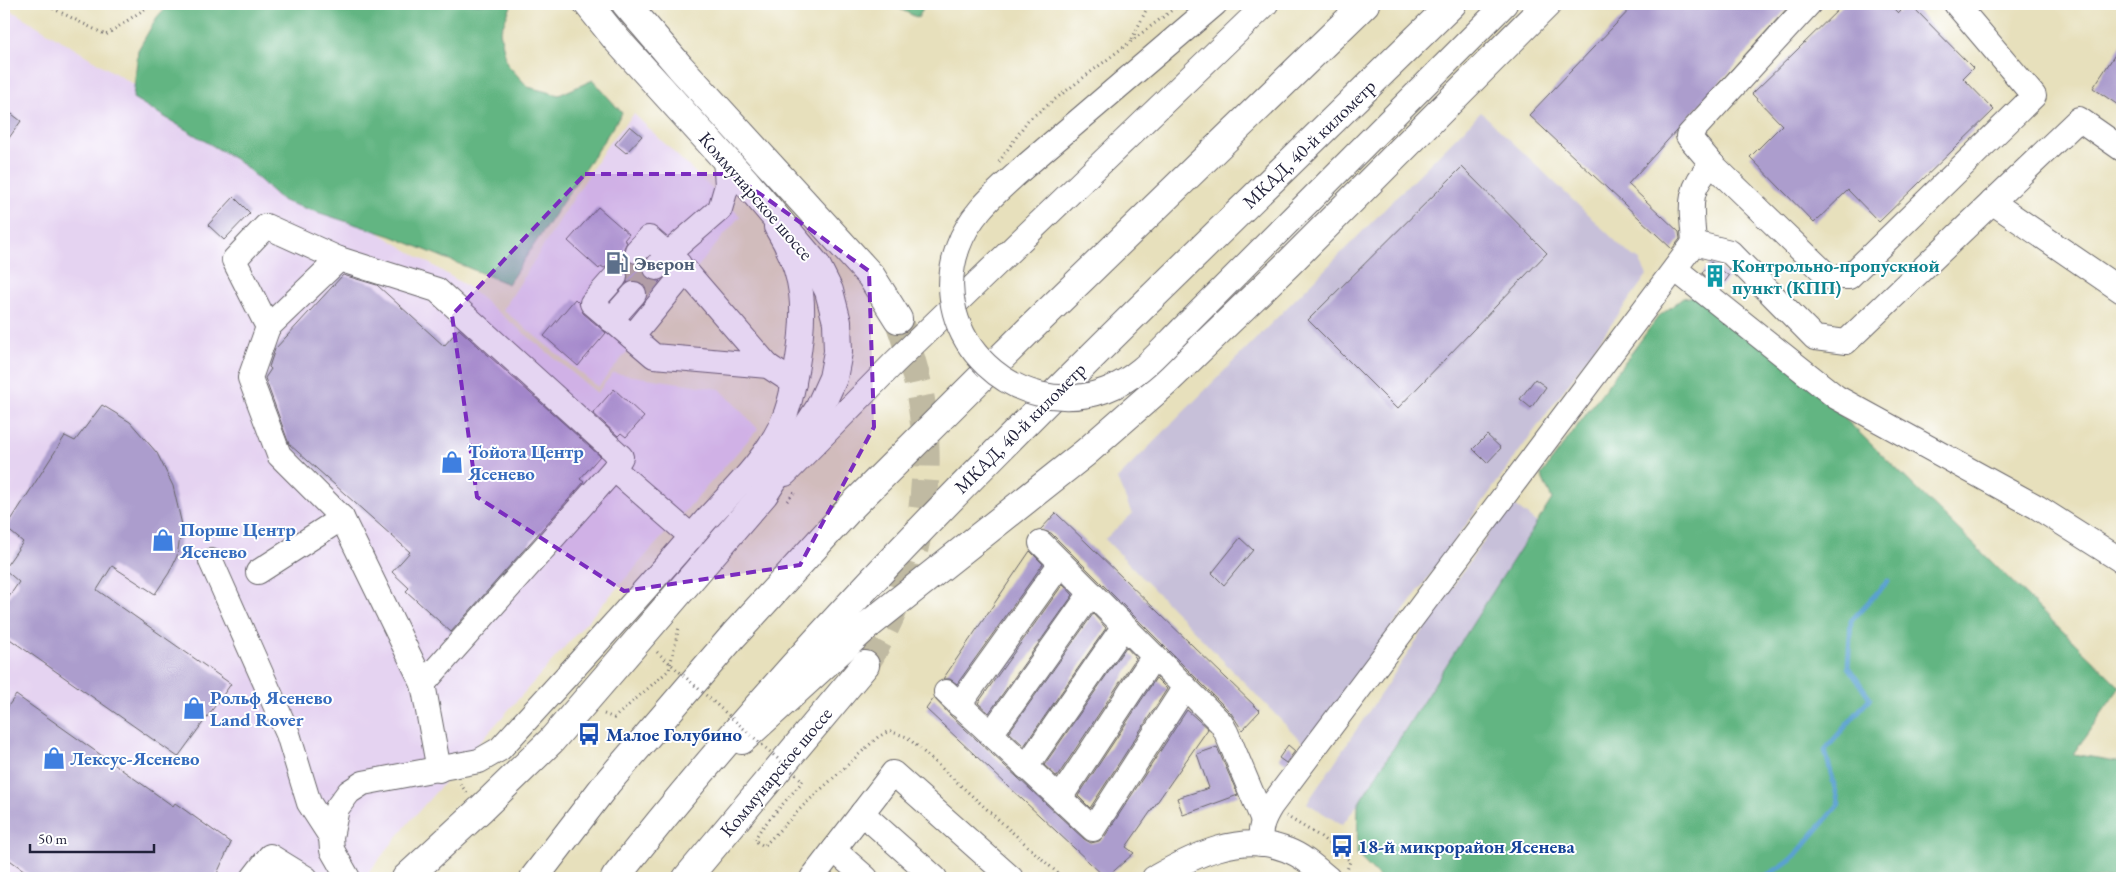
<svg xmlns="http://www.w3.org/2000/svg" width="2126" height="882" font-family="'EB Garamond',serif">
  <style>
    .built { fill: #e5d3f1 }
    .industrial { fill: #c7c0d9 }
    .forest { fill: #62b582; stroke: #426c5e }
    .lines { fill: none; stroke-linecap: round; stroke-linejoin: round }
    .stream { stroke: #5aa1d0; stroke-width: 5 }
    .building { fill: #ac9dcd }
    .minor-tunnel { stroke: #c0baa2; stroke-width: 24; stroke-dasharray: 24 12; stroke-linecap: butt }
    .major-tunnel { stroke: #c0baa2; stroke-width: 28; stroke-dasharray: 28 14; stroke-linecap: butt }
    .minor-casing { stroke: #676468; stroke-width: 26 }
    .major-casing { stroke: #676468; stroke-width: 30 }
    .highway-casing { stroke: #676468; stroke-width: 30 }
    .path { stroke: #676468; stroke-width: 3; stroke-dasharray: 1 4; stroke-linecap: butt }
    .minor { stroke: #fff; stroke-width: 24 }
    .major { stroke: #fff; stroke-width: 28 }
    .highway { stroke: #fff; stroke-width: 28 }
    .minor-bridge-casing { stroke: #676468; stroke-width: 26; stroke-linecap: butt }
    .path-bridge { stroke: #676468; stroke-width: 3; stroke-dasharray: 1 4; stroke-linecap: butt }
    .minor-bridge { stroke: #fff; stroke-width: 24 }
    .marked { fill: #7b2cbf; fill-opacity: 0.2; stroke: #7b2cbf; stroke-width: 4; stroke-dasharray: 10 6; stroke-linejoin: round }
    .labels { text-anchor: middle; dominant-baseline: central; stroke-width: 4; stroke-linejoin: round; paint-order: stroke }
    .street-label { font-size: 19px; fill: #22223b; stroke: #fff }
    .service-label { font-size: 19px; font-weight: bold; fill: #4e5e75; stroke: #fff; text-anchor: start }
    .culture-label { font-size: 19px; font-weight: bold; fill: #0d838f; stroke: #fff; text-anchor: start }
    .shop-label { font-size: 19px; font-weight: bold; fill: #366cbe; stroke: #fff; text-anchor: start }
    .transit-label { font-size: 19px; font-weight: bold; fill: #164399; stroke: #fff; text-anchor: start }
  </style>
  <rect width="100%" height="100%" fill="#fff"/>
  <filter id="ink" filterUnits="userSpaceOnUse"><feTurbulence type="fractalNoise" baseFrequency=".02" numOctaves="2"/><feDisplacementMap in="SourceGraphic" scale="10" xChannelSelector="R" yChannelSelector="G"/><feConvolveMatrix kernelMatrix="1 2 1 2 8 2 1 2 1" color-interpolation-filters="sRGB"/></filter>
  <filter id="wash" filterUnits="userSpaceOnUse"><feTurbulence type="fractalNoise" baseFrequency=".0096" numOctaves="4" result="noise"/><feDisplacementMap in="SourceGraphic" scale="20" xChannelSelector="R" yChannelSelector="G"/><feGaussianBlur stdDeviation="1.12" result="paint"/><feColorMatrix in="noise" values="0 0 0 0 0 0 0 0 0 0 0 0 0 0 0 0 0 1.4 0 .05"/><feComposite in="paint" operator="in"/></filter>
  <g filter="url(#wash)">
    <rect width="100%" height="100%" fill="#e7e0bc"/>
    <g class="built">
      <polygon points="4,6 465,285 597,393 613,373 720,389 758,429 410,821 364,878 4,878"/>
      <polygon points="634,114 740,216 598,387 503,310 608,144"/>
    </g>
    <g class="industrial">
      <polygon points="1481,112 1627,252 1639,259 1647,275 1306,746 1105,539 1132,514 1117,479"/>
      <polygon points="1510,502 1537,523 1358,804 1342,825 1307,803"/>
    </g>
    <g class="forest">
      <polygon points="169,4 512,4 500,32 507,64 528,87 559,95 593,80 622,113 508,284 391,236 283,201 240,162 133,98 138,50 157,17"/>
      <polygon points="890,4 925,4 918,18"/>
      <polygon points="1716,293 2120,687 2073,754 2122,762 2122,878 1380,878 1357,855 1358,804 1552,499 1541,475 1658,317 1683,298"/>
    </g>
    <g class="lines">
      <polyline class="stream" points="1764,878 1793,858 1839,804 1825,750 1870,698 1848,667 1851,621 1888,581"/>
    </g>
    <g id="blocks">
      <g class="building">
        <polygon points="1635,4 1791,4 1628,184 1679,232 1680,239 1672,249 1529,115"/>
        <polygon points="1844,4 1889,4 1898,13 1907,4 1910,4 1973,68 1963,78 1994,110 1879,222 1848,190 1814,223 1750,157 1782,125 1752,94"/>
        <polygon points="2122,44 2122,97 2118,105 2093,88"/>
        <polygon points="4,108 21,121 4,145"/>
        <polygon points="630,126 642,136 626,153 615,144"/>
        <polygon points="1462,167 1547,253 1397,409 1308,320"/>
        <polygon points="234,197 250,213 224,240 208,225"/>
        <polygon points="598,207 629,234 624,240 627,242 624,248 624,255 627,261 634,264 644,262 643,272 647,278 653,281 660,281 647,296 647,289 643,283 636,280 627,283 628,273 624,266 617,263 611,264 604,268 601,266 599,269 568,241"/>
        <polygon points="1711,262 1729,276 1720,288 1702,273"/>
        <polygon points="343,275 377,285 444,346 459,329 600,456 580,479 584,482 451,632 406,591 409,588 392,572 410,552 289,444 265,378 271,369 269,367 275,349"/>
        <polygon points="575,299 579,303 583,313 606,333 578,366 544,336"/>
        <polygon points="1535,379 1546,387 1531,408 1520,399"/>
        <polygon points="614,389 644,417 626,437 621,433 618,436 593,413"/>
        <polygon points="102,405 130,422 157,453 173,486 182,525 177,556 169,573 155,594 112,566 97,590 231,684 178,757 4,635 4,604 19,582 4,569 23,542 6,528 65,436 75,441"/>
        <polygon points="1487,435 1501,448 1487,463 1473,449"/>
        <polygon points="1056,513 1260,711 1242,730 1231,713 1051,533 1040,530"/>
        <polygon points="1240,538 1253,550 1224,585 1212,573"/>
        <polygon points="1030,551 1043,564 957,684 950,679 943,679"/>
        <polygon points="1063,584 1073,595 989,713 978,703"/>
        <polygon points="1093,614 1106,628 1024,746 1009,732"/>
        <polygon points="1126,647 1136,658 1057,777 1044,765"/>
        <polygon points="1156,678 1167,689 1090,808 1078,796"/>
        <polygon points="16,695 173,806 175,803 231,843 215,878 35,878 4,856 4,712"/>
        <polygon points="934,698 951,716 1084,839 1091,843 1099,841 1105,836 1187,710 1208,729 1126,847 1134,853 1106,878 926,709"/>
        <polygon points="1288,745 1295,751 1286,763 1279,758"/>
        <polygon points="1217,747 1238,795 1183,815 1177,798 1209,788 1197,754"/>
      </g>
    </g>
  </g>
  <g filter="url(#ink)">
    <use href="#blocks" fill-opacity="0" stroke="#676468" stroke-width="1"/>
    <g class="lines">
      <g class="minor-tunnel">
        <polyline points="615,277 637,251"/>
        <polyline points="634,294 656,268"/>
      </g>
      <path class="major-tunnel" d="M865 665C913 586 935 499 922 407 918 377 908 347 898 319"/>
      <defs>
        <g id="minor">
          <polyline points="1809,4 1688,136 1712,164 1829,277 1849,277 2034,96 1956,4"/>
          <polyline points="1022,169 1215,4"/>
          <polyline points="1992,202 2122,291"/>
          <path d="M1694 243C1692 209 1685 191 1712 164"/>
          <polyline points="637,251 649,238 679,264"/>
          <polyline points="656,268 668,254 720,209 727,185 725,159"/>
          <polyline points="1675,269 1836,397 2037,507 2122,561"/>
          <polyline points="615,277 592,303 654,356 768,366 794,383"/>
          <polyline points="611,320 634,294"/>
          <polyline points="268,327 234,260 266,226 339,259"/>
          <polyline points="1182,329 1505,4"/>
          <polyline points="632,337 686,271 768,366"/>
          <polyline points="785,474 895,362 1266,4"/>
          <polyline points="342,518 279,455 250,378 268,327 339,259 437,290 621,457 614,469"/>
          <polyline points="1041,543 1221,723 1226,732 1263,820"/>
          <polyline points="211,561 288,734 309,803 331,837"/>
          <polyline points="258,572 342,518 423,684 439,770"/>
          <polyline points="423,684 614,469 692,537"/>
          <polyline points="946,692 1093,829 1185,687"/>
          <polyline points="959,705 1061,563"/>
          <polyline points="991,734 1091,593"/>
          <polyline points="1026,767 1124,626"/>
          <polyline points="1060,798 1154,656"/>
          <polyline points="862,813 935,878"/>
          <path d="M1261 844C1259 828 1263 819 1271 806L1694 243 1730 252 1815 338 1846 342 2079 119 2122 149"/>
          <polyline points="834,850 866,878"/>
          <polyline points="253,878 270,856 306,878"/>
          <path d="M348 878 332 850 331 837 337 808 349 792 363 783 479 761 500 749C569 673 639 598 705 521 732 491 765 461 782 423 790 406 794 384 797 365 806 311 806 275 776 227"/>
          <polyline points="812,878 893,773 1011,878"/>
          <path d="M1154 878C1193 856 1241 831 1287 850 1303 856 1316 868 1328 878"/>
        </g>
        <g id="major">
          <polyline points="626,4 680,67 871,276 898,319"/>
          <polyline points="742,740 867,626 1085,453 1165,383 1288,264 1547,4"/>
          <polyline points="406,878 481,809 551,741 764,494 819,409 833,378 838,352 837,322 829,291 816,265 746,182 616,39 588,4"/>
          <polyline points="687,878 865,665"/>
        </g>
        <g id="highway">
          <polyline points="534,878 607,783 734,635 853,505 1029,330 1365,4"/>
          <path d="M615 878C775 673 958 488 1143 306 1246 205 1349 105 1452 4"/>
        </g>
      </defs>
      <use href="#minor" class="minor-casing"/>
      <use href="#major" class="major-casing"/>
      <use href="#highway" class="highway-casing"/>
      <g class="path">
        <polyline points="44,4 106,35 152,4"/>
        <polyline points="1132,39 1149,4"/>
        <polyline points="999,162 1028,120 1180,4"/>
        <polyline points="787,501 796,491"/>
        <polyline points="604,714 614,718 669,670 679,627"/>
        <polyline points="803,781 761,829 754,840 764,846 804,805 878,737 889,731 907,737 1063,878"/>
        <polyline points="460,784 468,794"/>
        <polyline points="1286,816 1321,837 1350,861 1346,873"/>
      </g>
      <use href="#minor" class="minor"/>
      <use href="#major" class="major"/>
      <use href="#highway" class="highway"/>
      <defs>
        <path id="minor-bridge" d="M1022 169C997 192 970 213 958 247 925 338 1017 423 1106 390 1137 379 1159 352 1182 329"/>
      </defs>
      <use href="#minor-bridge" class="minor-bridge-casing"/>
      <polyline class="path-bridge" points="657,652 803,781"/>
      <use href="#minor-bridge" class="minor-bridge"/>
    </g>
  </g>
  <path class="marked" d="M585 174H732L869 271 874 427 800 565 624 591 477 497 452 315Z"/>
  <defs>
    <symbol id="fuel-bare" viewBox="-9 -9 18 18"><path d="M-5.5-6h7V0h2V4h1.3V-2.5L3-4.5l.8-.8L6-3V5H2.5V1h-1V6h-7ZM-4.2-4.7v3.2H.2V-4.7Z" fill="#5c6f8a" stroke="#fff" stroke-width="2.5" paint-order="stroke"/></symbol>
    <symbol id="building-bare" viewBox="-9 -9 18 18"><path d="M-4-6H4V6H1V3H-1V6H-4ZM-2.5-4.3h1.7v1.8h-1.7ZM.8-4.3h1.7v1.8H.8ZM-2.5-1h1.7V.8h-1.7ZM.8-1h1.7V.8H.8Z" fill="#0f9aa8" stroke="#fff" stroke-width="2.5" paint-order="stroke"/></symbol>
    <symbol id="shop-bare" viewBox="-9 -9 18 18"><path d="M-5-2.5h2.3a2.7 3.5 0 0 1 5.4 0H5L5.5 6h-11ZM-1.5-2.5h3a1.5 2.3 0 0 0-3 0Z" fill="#3f7fe0" stroke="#fff" stroke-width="2.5" paint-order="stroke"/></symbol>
    <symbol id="bus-bare" viewBox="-9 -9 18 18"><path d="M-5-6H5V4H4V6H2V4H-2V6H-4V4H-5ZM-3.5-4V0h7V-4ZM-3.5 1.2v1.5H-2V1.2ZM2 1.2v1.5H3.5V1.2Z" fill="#1a4fb4" stroke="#fff" stroke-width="2.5" paint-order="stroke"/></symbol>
  </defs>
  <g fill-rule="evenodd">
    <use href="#fuel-bare" x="601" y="247" width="32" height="32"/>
    <use href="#building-bare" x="1699" y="260" width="32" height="32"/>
    <use href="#shop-bare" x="436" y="446" width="32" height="32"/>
    <use href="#shop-bare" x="147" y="524" width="32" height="32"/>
    <use href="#shop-bare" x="178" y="692" width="32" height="32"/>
    <use href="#bus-bare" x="573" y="718" width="32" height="32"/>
    <use href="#shop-bare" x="38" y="742" width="32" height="32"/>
    <use href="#bus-bare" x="1326" y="830" width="32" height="32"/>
  </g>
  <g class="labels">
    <g class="street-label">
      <text transform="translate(1309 144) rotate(-44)">МКАД, 40-й километр</text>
      <text transform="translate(756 196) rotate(49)">Коммунарское шоссе</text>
      <text transform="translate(1020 428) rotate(-45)">МКАД, 40-й километр</text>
      <text transform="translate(776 772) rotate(-50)">Коммунарское шоссе</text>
    </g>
    <g class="service-label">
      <text x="634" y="263">Эверон</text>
    </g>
    <g class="culture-label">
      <text x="1732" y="265">Контрольно-пропускной<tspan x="1732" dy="22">пункт (КПП)</tspan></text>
    </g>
    <g class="shop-label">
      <text x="468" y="451">Тойота Центр<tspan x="468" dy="22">Ясенево</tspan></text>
      <text x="180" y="529">Порше Центр<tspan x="180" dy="22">Ясенево</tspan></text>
      <text x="210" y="697">Рольф Ясенево<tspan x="210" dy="22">Land Rover</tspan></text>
      <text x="70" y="758">Лексус-Ясенево</text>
    </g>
    <g class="transit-label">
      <text x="606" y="734">Малое Голубино</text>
      <text x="1358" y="846">18-й микрорайон Ясенева</text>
    </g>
  </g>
  <rect width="2126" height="882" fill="none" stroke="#fff" stroke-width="20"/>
  <path d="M30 844v8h124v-8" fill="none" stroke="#22223b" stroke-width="2.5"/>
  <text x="38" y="844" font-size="15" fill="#22223b" stroke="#ffffff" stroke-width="4" paint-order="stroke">50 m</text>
</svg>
